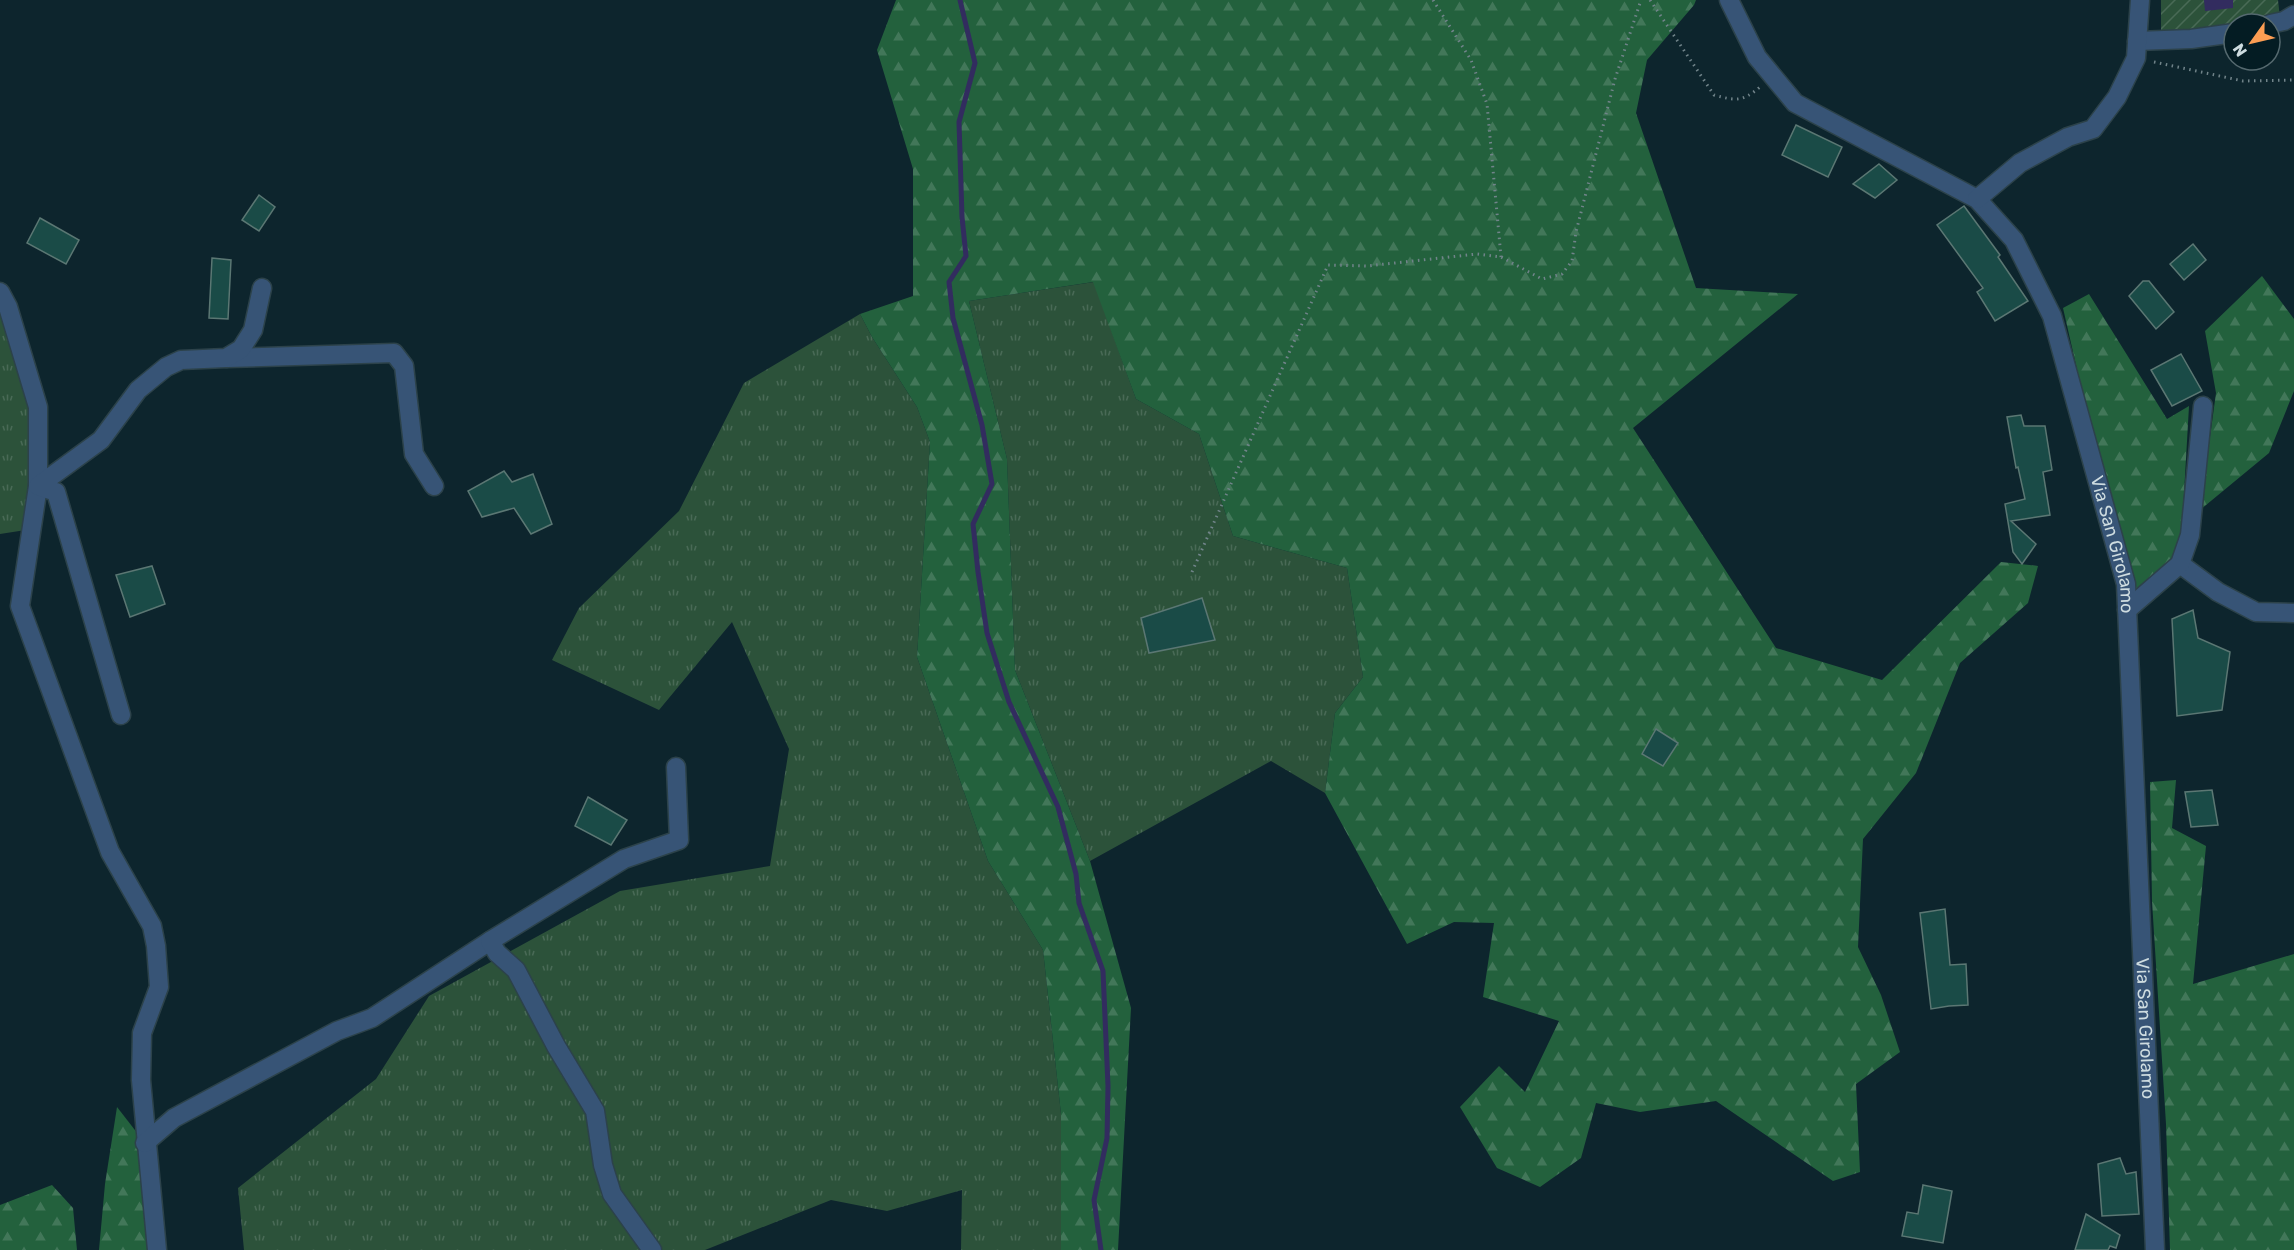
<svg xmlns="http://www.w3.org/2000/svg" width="2294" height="1250" font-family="Rubik,sans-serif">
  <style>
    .grass { fill: url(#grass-tufts) }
    .forest { fill: url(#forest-firs) }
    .garden { fill: url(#garden-furrows) }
    .water { fill: #322c5f }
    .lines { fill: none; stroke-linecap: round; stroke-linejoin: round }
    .stream { stroke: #322c5f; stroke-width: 5 }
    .building { fill: #1a4b47; stroke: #5b7773; stroke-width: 1.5 }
    .minor-casing { stroke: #2c424a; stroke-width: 21 }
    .path { stroke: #71848a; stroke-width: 3; stroke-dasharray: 1.5 4.5; stroke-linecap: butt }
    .minor { stroke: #375476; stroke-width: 18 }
    .labels { text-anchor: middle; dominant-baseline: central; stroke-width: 4.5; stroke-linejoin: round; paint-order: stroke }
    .street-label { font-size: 18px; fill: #cedce0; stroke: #041c23 }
  </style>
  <defs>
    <pattern id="grass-tufts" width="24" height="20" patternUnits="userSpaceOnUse" patternTransform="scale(1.5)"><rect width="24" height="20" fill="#2c523a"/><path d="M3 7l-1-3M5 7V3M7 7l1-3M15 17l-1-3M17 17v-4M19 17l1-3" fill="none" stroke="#496a56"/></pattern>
    <pattern id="forest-firs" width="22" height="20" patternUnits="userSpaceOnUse" patternTransform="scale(1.5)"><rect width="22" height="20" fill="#23613d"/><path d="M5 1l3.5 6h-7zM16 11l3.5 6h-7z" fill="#427759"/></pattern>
    <pattern id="garden-furrows" width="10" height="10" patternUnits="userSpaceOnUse" patternTransform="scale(1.5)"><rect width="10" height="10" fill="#2c523a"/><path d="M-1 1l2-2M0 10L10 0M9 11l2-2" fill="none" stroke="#496a56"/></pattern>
  </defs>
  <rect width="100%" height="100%" fill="#0d252d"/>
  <g class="grass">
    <polygon points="1094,282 1136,399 1199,434 1233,536 1347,568 1363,677 1335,713 1325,793 1271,761 1090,861 1015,670 1007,459 969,301"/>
    <polygon points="0,292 38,407 32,529 0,534"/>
    <polygon points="860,314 872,337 917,407 930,442 917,657 988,861 1043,950 1061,1114 1061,1250 961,1250 962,1190 887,1211 831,1200 705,1250 244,1250 238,1188 376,1079 429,996 620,891 770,866 789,749 732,622 659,710 552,660 579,608 679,511 744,383"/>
  </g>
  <g class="forest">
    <polygon points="896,0 1696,0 1694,5 1647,60 1636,113 1696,288 1798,294 1633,428 1776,648 1882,680 2001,562 2038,566 2028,603 1960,663 1916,773 1863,839 1858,947 1881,995 1900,1052 1856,1084 1860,1172 1833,1181 1716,1101 1640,1112 1596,1103 1581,1158 1540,1187 1497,1168 1460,1107 1499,1066 1525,1092 1559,1021 1483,997 1494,923 1454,922 1407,944 1325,793 1335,713 1363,677 1347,568 1233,536 1199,434 1136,399 1093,282 969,301 1007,459 1015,670 1090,861 1131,1008 1118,1250 1061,1250 1061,1114 1043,950 988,861 917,657 930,442 917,407 872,337 860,314 913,296 913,169 877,50"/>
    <polygon points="2262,276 2294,319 2294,391 2269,453 2200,510 2216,393 2205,331"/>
    <polygon points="2089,294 2167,419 2189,406 2180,564 2127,610 2126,584 2063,308"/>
    <polygon points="2176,780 2172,828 2206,846 2193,984 2294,954 2294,1250 2170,1250 2166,1124 2152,901 2150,782"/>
    <polygon points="117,1107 145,1143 160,1250 99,1250 105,1184"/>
    <polygon points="52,1185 73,1208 77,1250 0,1250 0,1205"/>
  </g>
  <polygon class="garden" points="2161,0 2278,0 2280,18 2234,24 2234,26 2190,34 2161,33"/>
  <polygon class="water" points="2204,0 2233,0 2233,8 2205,11"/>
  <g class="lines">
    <polyline class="stream" points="960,0 975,63 959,122 962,217 966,256 949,282 953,318 982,425 992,484 973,524 978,572 987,633 1009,702 1058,807 1076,874 1079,903 1103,971 1108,1086 1107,1138 1094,1200 1101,1250"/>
  </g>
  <g class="building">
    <polygon points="1796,125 1842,147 1828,177 1782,155"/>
    <polygon points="1879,164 1897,180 1875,198 1853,184"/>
    <polygon points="259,195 275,207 259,231 242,220"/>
    <polygon points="1964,206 2000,255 1998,257 2028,301 1995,321 1977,292 1983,288 1937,225"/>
    <polygon points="40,218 79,240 66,264 27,243"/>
    <polygon points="2193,244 2206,260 2184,280 2170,264"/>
    <polygon points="212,258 231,260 228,319 209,318"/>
    <polygon points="2143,281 2149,281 2174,312 2156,329 2129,296"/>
    <polygon points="2181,354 2202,391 2172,406 2151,370"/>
    <polygon points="2021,415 2024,426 2045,426 2052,470 2043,472 2050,515 2011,521 2036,544 2022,564 2013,552 2005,504 2025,499 2018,467 2016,468 2007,417"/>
    <polygon points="504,471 512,482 533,474 552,524 531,534 514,508 482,517 468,491"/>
    <polygon points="152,566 165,604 130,617 116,575"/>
    <polygon points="1202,598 1215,640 1149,653 1141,618"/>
    <polygon points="2193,610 2198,638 2230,652 2222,710 2177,716 2172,619"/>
    <polygon points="1656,729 1678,743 1663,766 1642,754"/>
    <polygon points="2212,790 2218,825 2191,827 2185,792"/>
    <polygon points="588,797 627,820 611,845 575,826"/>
    <polygon points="1945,909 1950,965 1966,964 1968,1005 1949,1006 1931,1009 1920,913"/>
    <polygon points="2120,1158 2126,1174 2136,1172 2139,1214 2102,1216 2098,1164"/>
    <polygon points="1923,1185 1952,1191 1943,1243 1902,1236 1907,1212 1918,1214"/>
    <polygon points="2086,1214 2120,1235 2116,1248 2110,1246 2108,1250 2075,1250"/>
  </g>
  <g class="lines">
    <defs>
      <g id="minor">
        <path id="s1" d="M1729 0 1757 57 1795 103 1977 199 2014 240 2052 316 2126 584 2155 1250"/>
        <polyline points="2270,24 2284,21 2294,15"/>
        <polyline points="2137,41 2191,39 2234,33"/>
        <polyline points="1977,199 2020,163 2068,137 2093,129 2117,97 2136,58 2140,0"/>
        <polyline points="0,292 8,307 38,407 38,486 20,606 110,852 152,926 156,946 159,987 142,1033 141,1080 157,1250"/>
        <polyline points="227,358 394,353 404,366 414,454 434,486"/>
        <polyline points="2180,564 2218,592 2256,612 2294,613"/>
        <polyline points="2127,610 2180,564 2190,535 2203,406"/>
        <polyline points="121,715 56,492 38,486 101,440 138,390 166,367 181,360 226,358 241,349 253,330 262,288"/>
        <polyline points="145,1143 174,1118 337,1031 372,1018 490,941"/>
        <polyline points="652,1250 612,1194 603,1165 595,1111 556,1046 516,970 497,953 490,941 624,859 679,840 676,767"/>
      </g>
    </defs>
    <use href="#minor" class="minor-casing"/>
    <g class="path">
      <polyline points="1433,0 1471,60 1487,104 1501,257"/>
      <path d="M1650 0 1714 95C1736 101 1742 102 1760 87"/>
      <polyline points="2154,62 2243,81 2294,80"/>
      <polyline points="1192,572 1328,265 1367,266 1477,254 1501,257 1542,279 1562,274 1572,261 1576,232 1615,79 1641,0"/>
    </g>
    <use href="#minor" class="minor"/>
  </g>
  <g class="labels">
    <g class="street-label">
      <text stroke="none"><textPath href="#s1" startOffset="706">Via San Girolamo</textPath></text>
      <text stroke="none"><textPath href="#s1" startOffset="1192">Via San Girolamo</textPath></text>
    </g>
  </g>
  <g transform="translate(2252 42) rotate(236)"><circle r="28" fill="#041c23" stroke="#55696f" stroke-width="1.5"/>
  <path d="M0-4.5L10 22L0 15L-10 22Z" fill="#fc9d53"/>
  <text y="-9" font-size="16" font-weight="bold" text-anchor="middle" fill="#cedce0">N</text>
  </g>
</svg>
